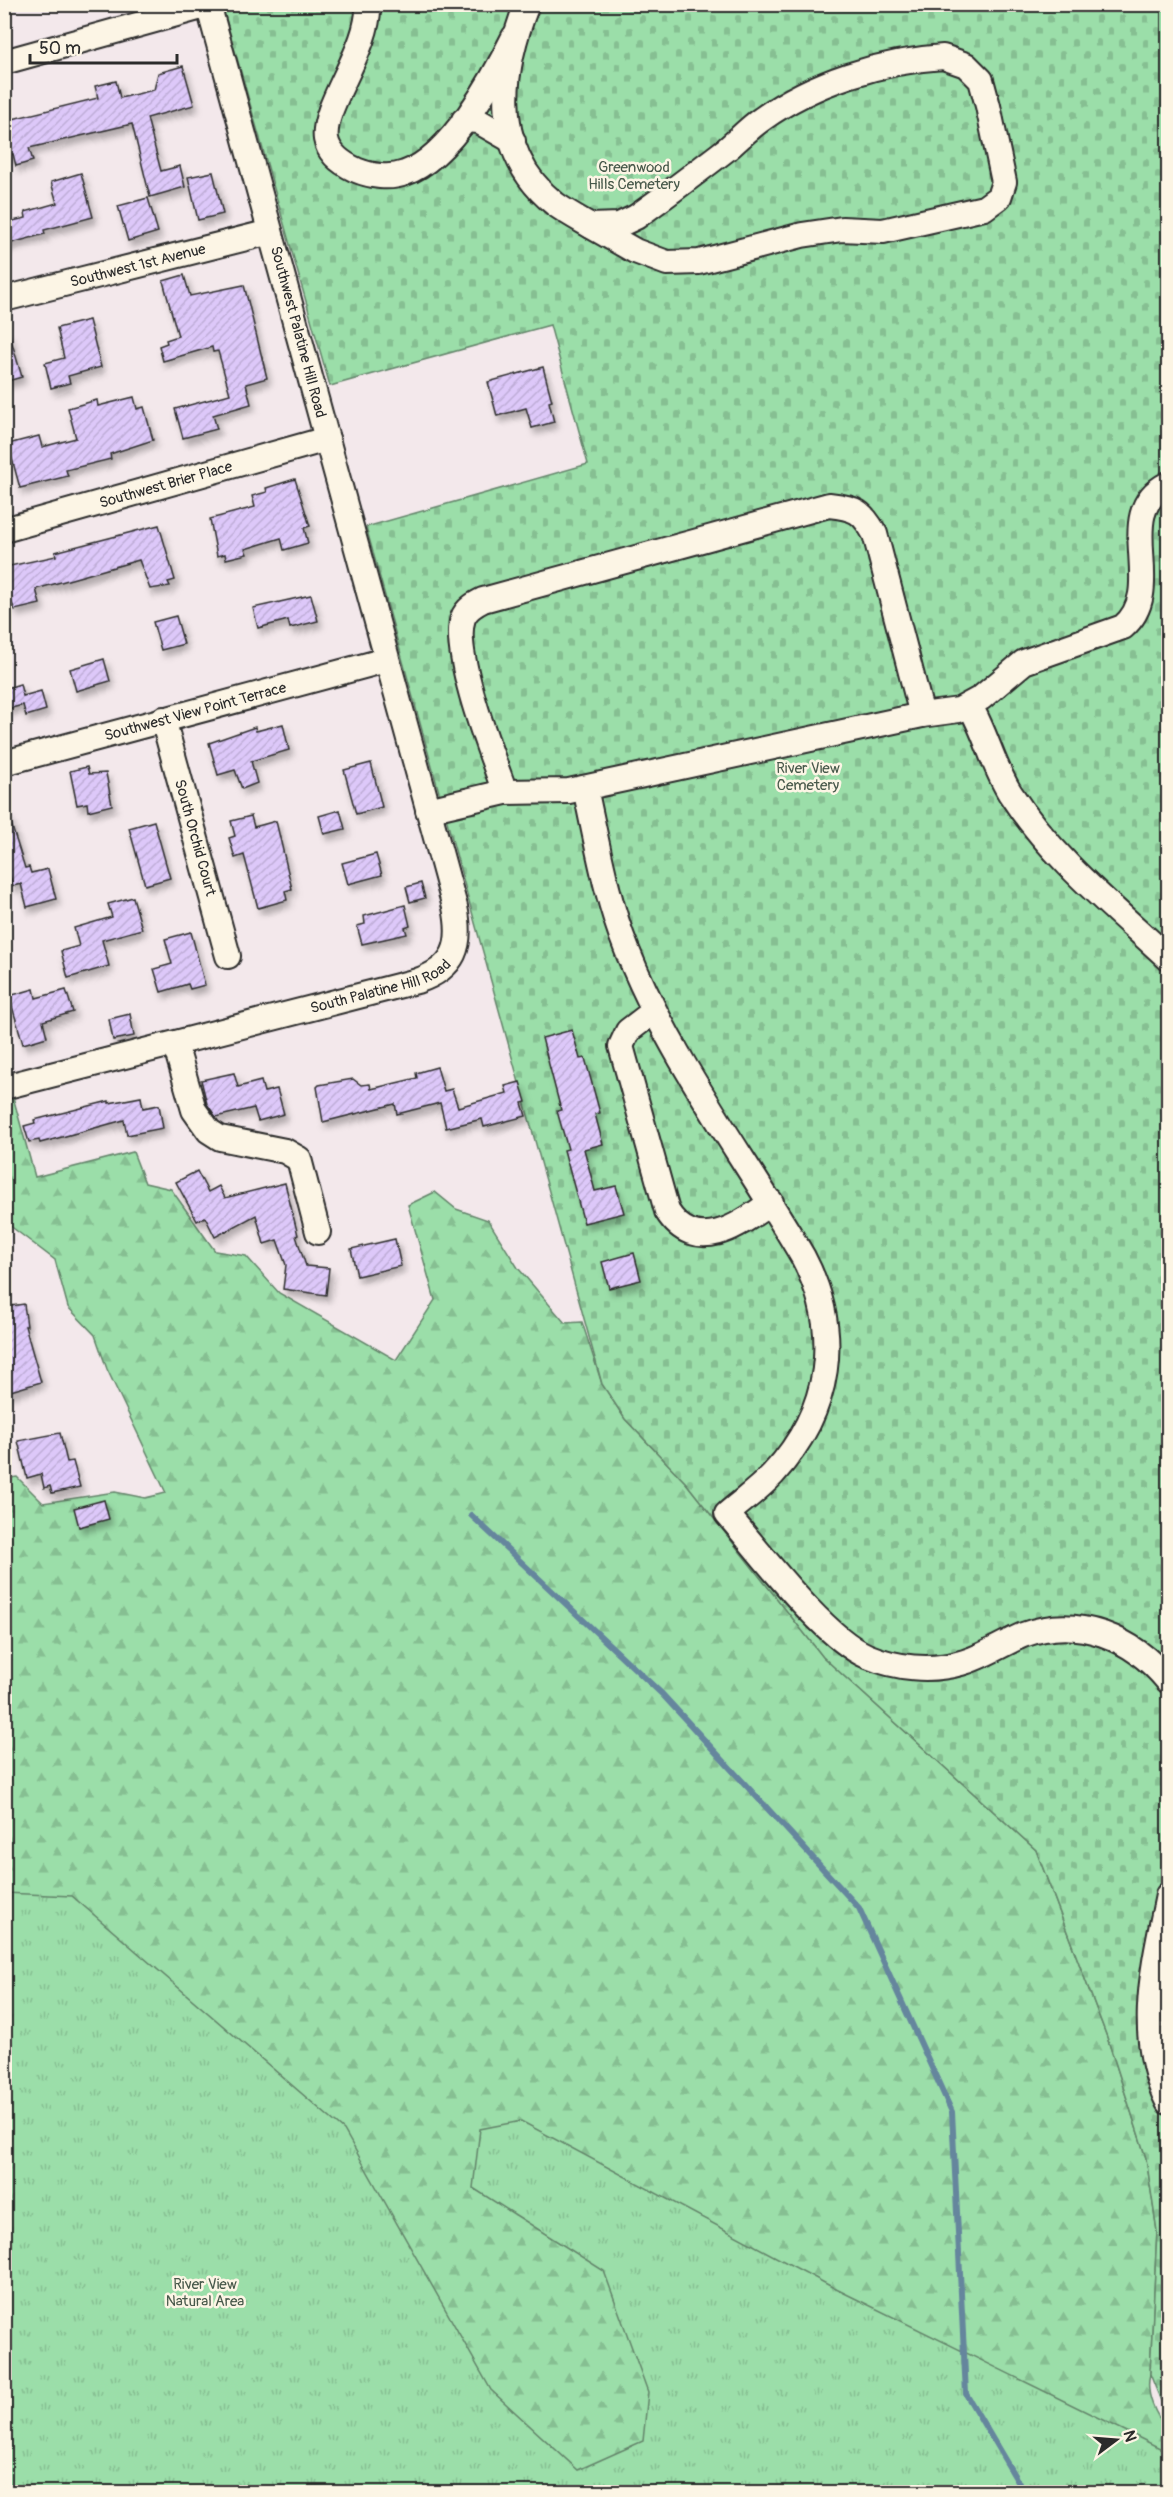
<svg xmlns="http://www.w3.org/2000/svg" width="1173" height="2497" font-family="Pangolin,sans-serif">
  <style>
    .forest { fill: url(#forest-firs); stroke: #63846a; stroke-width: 1.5 }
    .cemetery { fill: url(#cemetery-stones); stroke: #63846a; stroke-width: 1.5 }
    .park { fill: url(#park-tufts); stroke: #63846a; stroke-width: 1.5 }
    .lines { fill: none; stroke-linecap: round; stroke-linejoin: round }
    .stream { stroke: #65869d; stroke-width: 6 }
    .building { fill: url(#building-hatch); stroke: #2b2b2b; stroke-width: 1.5; filter: url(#shadow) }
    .minor-casing { stroke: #2b2b2b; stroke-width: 28 }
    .minor { stroke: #fcf5e5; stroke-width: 24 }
    .labels { text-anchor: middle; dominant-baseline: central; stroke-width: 5; stroke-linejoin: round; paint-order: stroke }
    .park-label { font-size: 15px; fill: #47584a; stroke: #fcf5e5 }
    .street-label { font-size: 15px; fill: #2b2b2b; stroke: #fcf5e5 }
  </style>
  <defs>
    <pattern id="forest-firs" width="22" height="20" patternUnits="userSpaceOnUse" patternTransform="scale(1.5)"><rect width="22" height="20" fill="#9bdea9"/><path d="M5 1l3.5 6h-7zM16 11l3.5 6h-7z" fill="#86bf92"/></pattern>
    <pattern id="cemetery-stones" width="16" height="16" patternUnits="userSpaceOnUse" patternTransform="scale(1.5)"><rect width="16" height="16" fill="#9bdea9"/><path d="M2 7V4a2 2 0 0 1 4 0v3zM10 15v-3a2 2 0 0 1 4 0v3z" fill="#86bf92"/></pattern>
    <pattern id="park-tufts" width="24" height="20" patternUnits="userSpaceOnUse" patternTransform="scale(1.5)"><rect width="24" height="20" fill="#9bdea9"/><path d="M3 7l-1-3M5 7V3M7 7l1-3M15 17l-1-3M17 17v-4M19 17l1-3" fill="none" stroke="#86bf92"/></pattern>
    <pattern id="building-hatch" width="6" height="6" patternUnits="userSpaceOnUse" patternTransform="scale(1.5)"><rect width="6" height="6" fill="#ddc8f9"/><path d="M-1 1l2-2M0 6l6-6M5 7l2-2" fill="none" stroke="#beacd6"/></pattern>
    <filter id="shadow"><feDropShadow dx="3.5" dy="6" stdDeviation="3" flood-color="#0004"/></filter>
  </defs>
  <rect width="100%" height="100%" fill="#f3e8eb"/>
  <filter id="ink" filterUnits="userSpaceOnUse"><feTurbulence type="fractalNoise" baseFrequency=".0167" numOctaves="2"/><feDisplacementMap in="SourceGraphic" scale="12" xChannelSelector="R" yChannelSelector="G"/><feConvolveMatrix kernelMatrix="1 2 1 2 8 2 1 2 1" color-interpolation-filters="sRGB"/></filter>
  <g filter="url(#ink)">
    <path class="forest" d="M13 1097 35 1177 133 1152 145 1183 171 1189 215 1251 246 1256 279 1293 396 1360 435 1300 408 1205 435 1192 456 1209 488 1220 518 1268 565 1323 582 1322 602 1384 625 1419 686 1483 823 1657 1036 1850 1107 2037 1146 2158 1157 2231 1150 2374C1145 2393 1155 2416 1168 2429V2492H5L4 1479 17 1477 43 1503 115 1492 145 1498 166 1493 107 1369 95 1335 68 1307 55 1260 5 1222V1099Z"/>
    <polygon class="cemetery" points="222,5 1168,5 1168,2418 1150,2374 1157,2231 1146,2158 1107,2037 1036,1850 823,1657 686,1483 625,1419 602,1384 366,527 588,464 550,325 330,386"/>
    <polygon class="park" points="4,1893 72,1896 344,2130 491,2390 578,2470 643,2441 648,2392 604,2271 473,2188 480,2129 521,2121 834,2288 1168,2452 1168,2492 5,2492"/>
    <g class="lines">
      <polyline class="stream" points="471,1515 662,1694 859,1908 952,2112 966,2394 1024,2492"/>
    </g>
    <g class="building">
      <polygon points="183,66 194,105 147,118 161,171 180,166 185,187 150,197 132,124 29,148 33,161 16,166 13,154 4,156 4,121 98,98 95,86 116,81 120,98 154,90 158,73"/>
      <polygon points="213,172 223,214 198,220 188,177"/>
      <polygon points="81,173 93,217 44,230 45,234 4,245 4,223 26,218 25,212 57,203 51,182"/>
      <polygon points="148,198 158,232 128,241 118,206"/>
      <polygon points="184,275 190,296 244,285 267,378 246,384 251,404 213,415 217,429 183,438 175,409 230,394 218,351 213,352 212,347 163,361 159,346 167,343 166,340 178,336 163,281"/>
      <polygon points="89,320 101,367 68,376 70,383 51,388 45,363 64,358 57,328"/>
      <polygon points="9,333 22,377 4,382 4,334"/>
      <polygon points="543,367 552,401 549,402 554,422 532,428 526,408 497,416 488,382"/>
      <polygon points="134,397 137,409 144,407 153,440 110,454 111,459 66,470 68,476 20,488 8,444 39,436 42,447 76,438 68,408 97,400 98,406"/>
      <polygon points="295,479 310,526 304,528 308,543 284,550 281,538 245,549 247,554 226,559 225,554 217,556 210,519 255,507 252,496 267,492 266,488"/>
      <polygon points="159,525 175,580 168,582 170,586 150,589 139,560 36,589 40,604 15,610 4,586 5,567 56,556 55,552"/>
      <polygon points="311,595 318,621 290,628 288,620 258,628 253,608"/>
      <polygon points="176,616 184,644 161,650 153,622"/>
      <polygon points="104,659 110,681 76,691 70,669"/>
      <polygon points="20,684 23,696 41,691 46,710 26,716 23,705 4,710 4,689"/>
      <polygon points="283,724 289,750 251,761 257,783 242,789 235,770 218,775 209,743 255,727 256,731"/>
      <polygon points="371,763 382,807 356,814 344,770"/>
      <polygon points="87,767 89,774 106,773 112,805 88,811 87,803 77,805 70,771"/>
      <polygon points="340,810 345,829 324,834 319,816"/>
      <polygon points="4,814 8,814 25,868 29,867 31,873 48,869 56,899 27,907 21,884 13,886 4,857"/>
      <polygon points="251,816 254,827 276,821 292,889 285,891 287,900 258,908 244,855 235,858 229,838 235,836 231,821"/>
      <polygon points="154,821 170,878 145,885 129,828"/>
      <polygon points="376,854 382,875 348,884 342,863"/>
      <polygon points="421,883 425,898 410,902 406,887"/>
      <polygon points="133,897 142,929 102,940 109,966 68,978 61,951 79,946 74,928 112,917 108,904"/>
      <polygon points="405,905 410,926 405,928 407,934 362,944 357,926 365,924 364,916"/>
      <polygon points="191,932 205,985 190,989 188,984 161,992 154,969 172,964 165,939"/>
      <polygon points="34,989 36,998 66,990 73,1012 43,1021 47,1037 23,1044 9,996"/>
      <polygon points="130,1014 134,1036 113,1040 109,1019"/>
      <polygon points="572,1030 580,1059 585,1058 600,1113 595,1114 603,1144 584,1149 595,1191 616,1186 624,1213 584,1223 564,1150 568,1149 557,1111 561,1110 542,1038"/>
      <polygon points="437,1067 444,1091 452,1089 458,1107 507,1093 505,1086 520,1082 526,1102 522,1103 526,1116 484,1127 482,1119 446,1128 440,1103 397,1114 395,1104 323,1122 317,1087 319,1085 353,1079 361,1085 370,1084 371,1089 417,1078 416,1073"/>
      <polygon points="234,1073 238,1087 261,1081 264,1092 277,1089 284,1114 258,1121 254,1108 216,1117 207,1104 201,1080"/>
      <polygon points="141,1097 143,1108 159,1105 163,1128 127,1135 124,1120 40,1143 39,1140 29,1142 24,1126 35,1123 34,1120 109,1101 109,1103"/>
      <polygon points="197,1171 208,1192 219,1186 225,1198 285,1183 298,1235 296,1236 306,1266 329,1268 326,1295 283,1289 286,1265 277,1240 264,1244 256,1215 215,1237 205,1217 197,1221 176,1182"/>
      <polygon points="395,1239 401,1266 357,1276 351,1249"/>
      <polygon points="634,1253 641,1280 609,1288 602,1262"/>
      <polygon points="24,1304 27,1326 25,1326 41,1382 4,1393 4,1307"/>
      <polygon points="60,1433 67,1462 73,1461 80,1487 52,1493 50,1486 44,1488 41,1474 27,1478 18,1441"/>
      <polygon points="104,1500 109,1519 79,1527 74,1508"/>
    </g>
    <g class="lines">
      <defs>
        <g id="minor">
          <path d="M368 4C371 47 321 106 326 139 329 155 343 164 356 170 370 176 390 179 405 173 451 157 494 78 514 37"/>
          <path d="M527 4C500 73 490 152 555 204 566 212 579 219 591 226"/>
          <path d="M943 57 966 65 981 80 988 106 1004 182 999 197 984 208 883 231 842 229 802 235 699 262 667 263 635 251 591 226 619 225 636 217C667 195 697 172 727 149 739 139 750 127 762 119 813 82 882 61 943 57Z"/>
          <polyline points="4,62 209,5"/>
          <polyline points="464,120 478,121 513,141"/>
          <path id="s1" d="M4 299 270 232"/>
          <path id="s2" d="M4 530 327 439"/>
          <path d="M970 706C986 733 993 766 1010 793 1051 857 1113 907 1168 958"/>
          <path id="s3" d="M163 719 228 956"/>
          <path id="s4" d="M4 763 386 660"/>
          <path d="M585 788C597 842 606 898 627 950 671 1060 744 1156 803 1257 843 1333 831 1411 773 1474 759 1489 742 1501 727 1514 760 1552 823 1637 867 1656 896 1668 930 1672 961 1663 983 1657 1002 1644 1023 1635 1078 1614 1133 1638 1168 1681"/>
          <path d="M505 792C492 756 451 652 463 618 466 609 475 604 483 600L829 505C856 508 862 511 875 534L922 715"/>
          <path d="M428 810 505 792 569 791 922 715 959 710 981 698 1024 662 1123 627C1169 588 1110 513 1168 484"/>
          <path d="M654 1011 628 1031 621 1046 667 1211C695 1256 740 1226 771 1202"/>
          <polyline points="175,1044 194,1110 209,1131 220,1138 285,1151 299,1159 318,1232"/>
          <path id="s5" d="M4 1087 417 981C455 968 463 946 455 907L208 4"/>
          <path d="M1168 1895C1154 1965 1135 2035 1168 2102"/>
        </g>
      </defs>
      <use href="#minor" class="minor-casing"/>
      <use href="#minor" class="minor"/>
    </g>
  </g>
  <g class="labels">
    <g class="park-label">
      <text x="634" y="167">Greenwood<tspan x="634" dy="17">Hills Cemetery</tspan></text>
      <text x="808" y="768">River View<tspan x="808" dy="17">Cemetery</tspan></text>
      <text x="205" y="2284">River View<tspan x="205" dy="17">Natural Area</tspan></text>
    </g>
    <g class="street-label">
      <text stroke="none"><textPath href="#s1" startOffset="138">Southwest 1st Avenue</textPath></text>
      <text transform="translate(298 332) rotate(75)">Southwest Palatine Hill Road</text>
      <text stroke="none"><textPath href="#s2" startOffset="168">Southwest Brier Place</textPath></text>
      <text stroke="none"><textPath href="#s4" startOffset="198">Southwest View Point Terrace</textPath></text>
      <text stroke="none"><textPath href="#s3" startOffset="123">South Orchid Court</textPath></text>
      <text stroke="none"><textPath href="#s5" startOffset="390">South Palatine Hill Road</textPath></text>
    </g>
  </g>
  <rect width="1173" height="2497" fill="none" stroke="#fcf5e5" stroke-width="24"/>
  <rect x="12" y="12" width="1149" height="2473" fill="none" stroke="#2b2b2b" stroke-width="2" filter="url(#ink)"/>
  <g transform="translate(1116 2440) rotate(74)" stroke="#fcf5e5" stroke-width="4.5" paint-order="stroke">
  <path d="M0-4.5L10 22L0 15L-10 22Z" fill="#2b2b2b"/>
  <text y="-9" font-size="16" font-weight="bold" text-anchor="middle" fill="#2b2b2b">N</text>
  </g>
  <path d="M30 54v9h147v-9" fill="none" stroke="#2b2b2b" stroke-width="3"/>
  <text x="39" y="54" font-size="18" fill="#2b2b2b" stroke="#fcf5e5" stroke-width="4.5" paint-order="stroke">50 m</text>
</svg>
